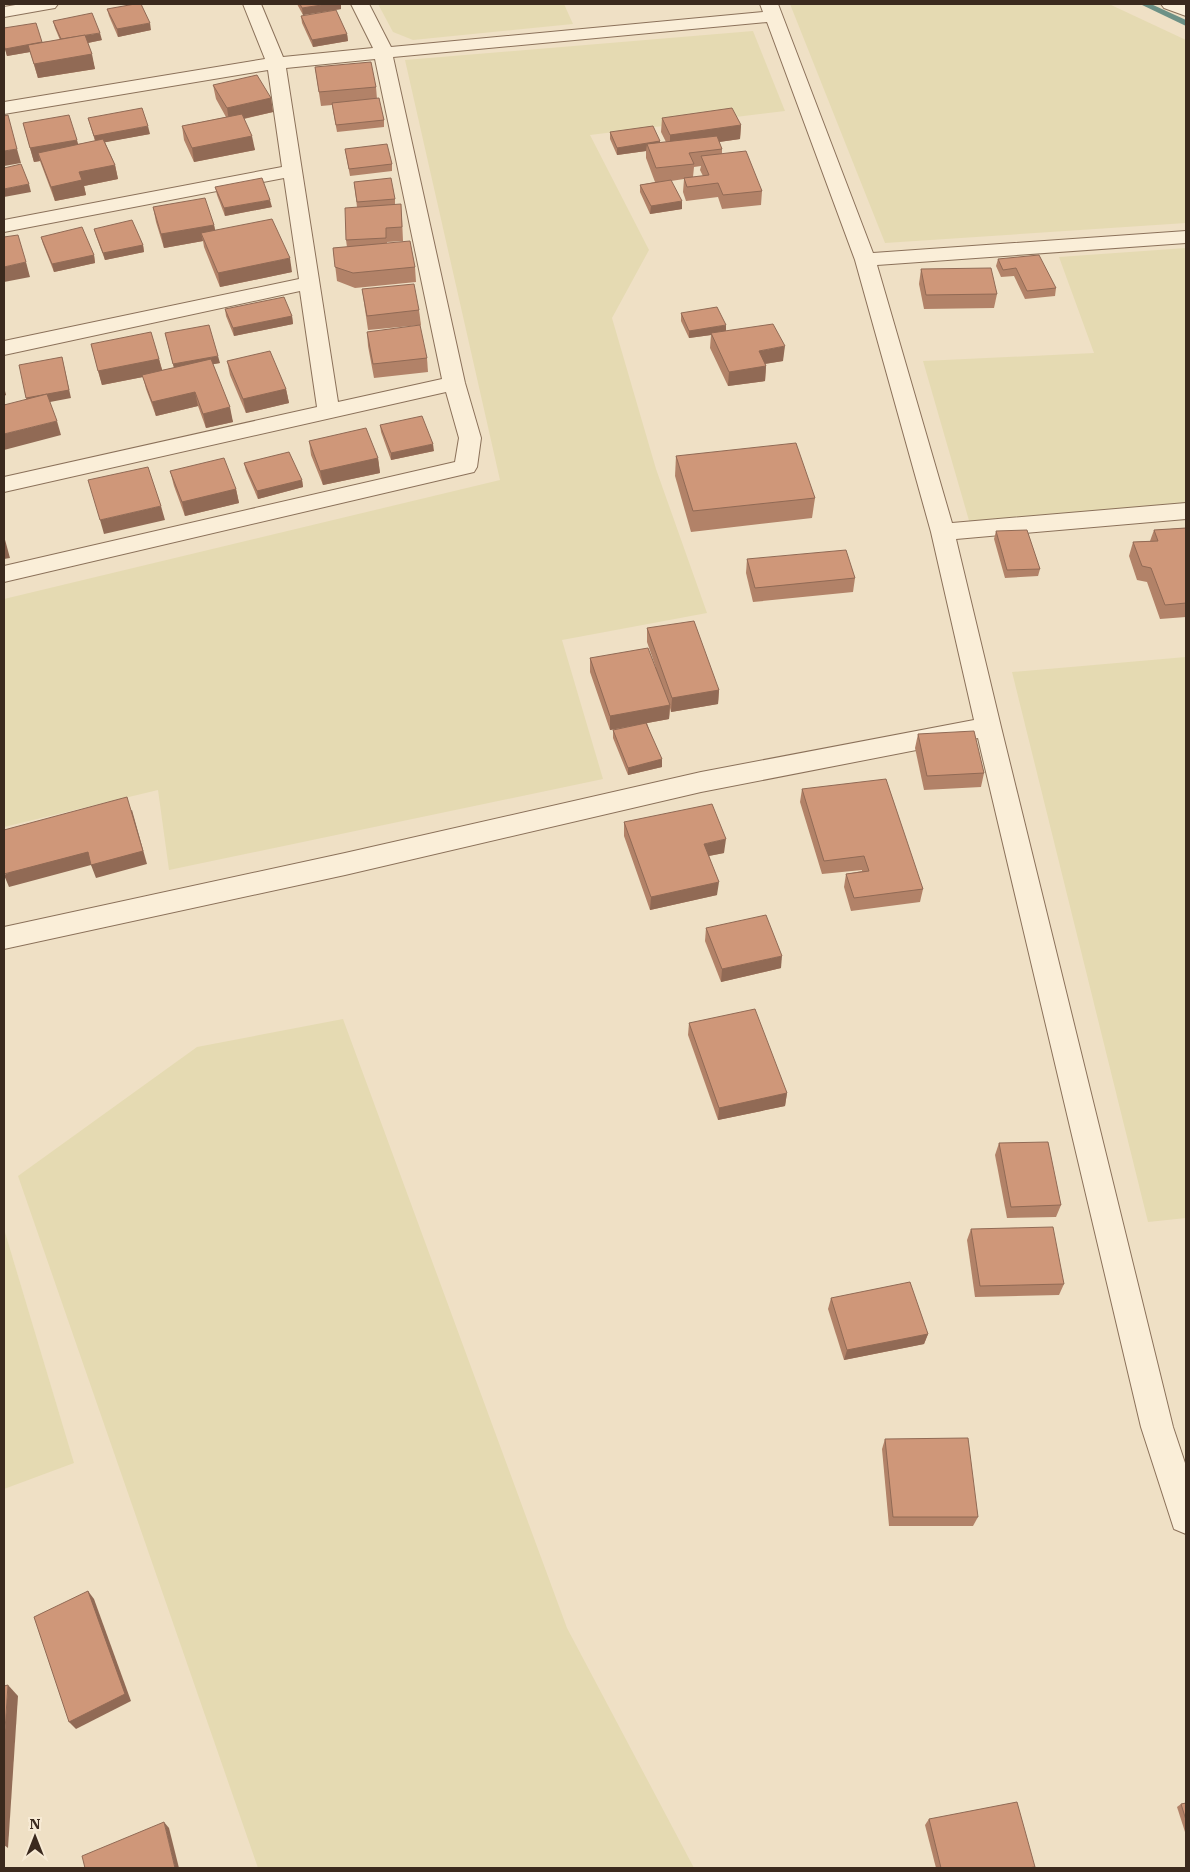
<svg xmlns="http://www.w3.org/2000/svg" width="1190" height="1872" font-family="'IBM Plex Serif',serif">
  <style>
    .farmland { fill: #e5dab2 }
    .lines { fill: none; stroke-linecap: round; stroke-linejoin: round }
    .stream { fill: #6d9186; fill-rule: evenodd }
    .street-casing { stroke: #8b715a; stroke-width: 2 }
    .street { fill: #faeed8; fill-rule: evenodd }
    .wall { fill: #b28268; fill-rule: evenodd }
    .shaded-wall { fill: #916a55 }
    .building { fill: #cf9779; stroke: #916a55 }
  </style>
  <rect width="100%" height="100%" fill="#efe0c5"/>
  <g class="farmland">
    <polygon points="378,4 564,4 573,24 413,40 393,32"/>
    <polygon points="790,4 1109,4 1186,40 1186,223 885,243"/>
    <polygon points="753,31 785,111 590,135 649,250 612,318 656,469 707,613 562,640 603,779 169,870 158,790 4,827 4,599 500,480 405,60"/>
    <polygon points="1186,248 1186,504 970,524 923,361 1094,353 1059,257"/>
    <polygon points="1186,657 1186,1218 1148,1222 1012,672"/>
    <polygon points="343,1019 567,1628 694,1868 258,1868 18,1176 197,1047"/>
    <polygon points="4,1229 74,1463 4,1489"/>
  </g>
  <g class="lines">
    <polygon class="stream" points="1140,4 1151,4 1186,20 1186,26"/>
    <defs>
      <g id="street">
        <polygon points="21,4 58,4 55,8 49,9 4,17 4,7"/>
        <path d="M243 4H261L283 57 373 48 351 4H369L391 47 763 12 760 4H778L873 253 1186 231V243L877 265 952 523 1186 503V519L956 539 1001 727 1173 1427 1186 1466V1534L1174 1529 1141 1427 978 738 701 792 345 875 4 949V927L345 853 701 772 974 720 931 532 855 260 767 22 393 57 465 383 481 438 477 467 474 472 4 582V566L455 462 459 438 446 392 4 492V477L317 407 300 291 4 355V341L299 279 284 178 4 232V220L282 167 268 70 4 114V102L265 59ZM375 59 442 379 338 402 286 68Z"/>
        <polygon points="1161,4 1186,5 1186,16 1164,8"/>
      </g>
    </defs>
    <use href="#street" class="street-casing"/>
    <use href="#street" class="street"/>
  </g>
  <g class="wall">
    <polygon points="297,4 341,4 341,9 303,15"/>
    <polygon points="107,9 151,30 118,37 109,16"/>
    <polygon points="301,16 347,34 348,41 313,47 302,23"/>
    <polygon points="53,21 102,40 88,43 95,69 38,78 30,52 7,56 4,45 42,42 60,40 55,28"/>
    <polygon points="315,67 376,87 377,99 384,120 384,127 337,132 332,105 321,106"/>
    <polygon points="213,85 271,98 273,112 244,119 255,150 194,162 184,140 182,126 226,117 216,99"/>
    <polygon points="88,118 150,134 105,142 115,165 118,179 84,186 86,195 55,201 40,161 34,162 23,123 78,144 95,141"/>
    <path d="M662 118 741 125 740 139 719 142 722 149V154L762 191 761 205 722 209 718 197 686 201 683 192 684 179 671 181 682 209 650 214 640 192V185L655 182 646 158V151L617 155 610 139V132L660 141V142H666L661 132ZM701 166 700 170 703 176 693 177 694 167Z"/>
    <polygon points="345,149 392,164 392,171 350,176"/>
    <polygon points="354,182 395,199 395,205 402,219 403,241 387,242 387,243 415,267 416,282 355,288 337,281 333,248 347,247 346,240 357,207"/>
    <polygon points="215,187 272,207 225,216 217,195"/>
    <polygon points="153,207 214,225 215,230 292,272 220,287 204,247 203,241 164,248 156,222"/>
    <polygon points="94,229 143,245 144,252 105,260 96,236"/>
    <polygon points="41,237 94,255 95,263 54,272 43,244"/>
    <polygon points="998,259 1056,288 1055,296 1025,299 1014,276 1001,277 996,266"/>
    <polygon points="921,269 997,294 994,308 924,309 919,284"/>
    <polygon points="362,289 419,310 421,325 368,330"/>
    <polygon points="225,309 292,316 293,324 234,336 226,316"/>
    <polygon points="681,313 726,331 783,361 765,364 766,366 765,381 728,386 710,348 711,335 689,338 681,321"/>
    <polygon points="367,332 427,358 428,372 374,378 368,346"/>
    <polygon points="165,333 220,363 213,364 233,422 206,428 198,406 156,416 146,389 143,377 102,385 91,344 159,359 162,370 174,368"/>
    <polygon points="227,361 286,389 289,403 246,413 230,375"/>
    <polygon points="380,425 434,451 391,460 381,432"/>
    <polygon points="309,441 378,458 380,473 323,485 311,455"/>
    <polygon points="676,456 815,498 812,518 691,532 675,476"/>
    <polygon points="244,463 302,480 303,487 258,499 246,471"/>
    <polygon points="170,471 236,489 239,503 185,516 174,486"/>
    <polygon points="1186,528 1186,617 1160,619 1147,582 1137,580 1129,556 1133,542 1150,541 1154,530"/>
    <polygon points="996,531 1040,569 1038,576 1005,578 994,539"/>
    <polygon points="747,559 855,578 853,592 753,602 746,573"/>
    <polygon points="647,628 719,690 718,704 671,712 670,708 669,719 647,723 662,767 628,775 613,738 613,730 636,725 610,730 590,672 590,658 656,668 647,642"/>
    <polygon points="918,734 984,773 981,787 924,790 915,748"/>
    <polygon points="802,789 923,889 920,902 851,911 844,887 846,874 862,871 862,870 822,874 800,802"/>
    <polygon points="624,822 724,853 709,856 717,895 650,910 624,836"/>
    <polygon points="706,928 781,968 721,982 705,941"/>
    <polygon points="689,1023 787,1093 785,1106 718,1120 688,1035"/>
    <polygon points="999,1143 1061,1205 1056,1217 1007,1218 995,1155"/>
    <polygon points="971,1229 1064,1284 1059,1295 975,1297 967,1240"/>
    <polygon points="831,1298 928,1334 924,1344 844,1360 828,1309"/>
    <polygon points="885,1439 978,1517 973,1526 889,1526 882,1449"/>
    <polygon points="1186,1803 1186,1835 1177,1807 1181,1804"/>
    <polygon points="929,1819 1035,1867 1033,1868 936,1868 925,1825"/>
  </g>
  <g class="shaded-wall">
    <polygon points="328,4 341,4 341,9 303,15 302,8"/>
    <polygon points="150,23 151,30 118,37 117,29"/>
    <polygon points="100,33 102,40 63,48 61,40"/>
    <polygon points="347,34 348,41 313,47 312,40"/>
    <polygon points="42,42 30,52 7,56 5,49"/>
    <polygon points="92,54 95,69 38,78 34,64"/>
    <polygon points="271,98 273,112 229,122 227,108"/>
    <polygon points="741,125 740,139 670,149 670,135"/>
    <polygon points="148,126 150,134 96,144 94,136"/>
    <polygon points="252,136 255,150 194,162 192,148"/>
    <polygon points="77,140 81,154 38,153 40,161 34,162 30,148"/>
    <polygon points="660,141 660,149 647,144 646,151 617,155 617,148"/>
    <polygon points="17,149 21,163 4,166 4,151"/>
    <polygon points="115,165 118,179 84,186 86,195 55,201 51,187 79,172"/>
    <polygon points="29,184 31,192 4,197 4,189"/>
    <polygon points="270,200 272,207 225,216 224,208"/>
    <polygon points="682,201 682,209 650,214 651,206"/>
    <polygon points="214,225 217,239 201,233 203,241 164,248 161,234"/>
    <polygon points="143,245 144,252 105,260 103,253"/>
    <polygon points="94,255 95,263 54,272 52,264"/>
    <polygon points="290,258 292,272 220,287 218,273"/>
    <polygon points="26,262 30,277 4,282 4,267"/>
    <polygon points="292,316 293,324 234,336 233,328"/>
    <polygon points="726,325 726,332 711,333 711,335 689,338 689,331"/>
    <polygon points="785,346 783,361 758,365 759,351"/>
    <polygon points="218,356 220,363 175,371 173,364"/>
    <polygon points="62,357 71,398 29,406 26,398"/>
    <polygon points="159,359 163,373 102,385 98,371"/>
    <polygon points="766,366 765,381 728,386 729,372"/>
    <polygon points="4,387 6,395 4,396"/>
    <polygon points="286,389 289,403 246,413 243,399"/>
    <polygon points="195,392 198,406 156,416 152,402"/>
    <polygon points="230,407 233,422 206,428 203,414"/>
    <polygon points="57,421 61,435 4,450 4,434"/>
    <polygon points="433,444 434,451 391,460 391,453"/>
    <polygon points="378,458 380,473 323,485 320,471"/>
    <polygon points="302,480 303,487 258,499 257,491"/>
    <polygon points="236,489 239,503 185,516 182,502"/>
    <polygon points="161,506 165,520 104,534 100,520"/>
    <polygon points="4,536 10,558 4,559"/>
    <polygon points="719,690 718,704 671,712 672,698"/>
    <polygon points="670,705 669,719 610,730 610,716"/>
    <polygon points="662,759 662,767 628,775 628,768"/>
    <polygon points="132,810 147,864 96,878 91,865 9,887 4,875"/>
    <polygon points="726,839 724,853 703,857 704,844"/>
    <polygon points="719,882 717,895 650,910 651,897"/>
    <polygon points="782,956 781,968 721,982 722,969"/>
    <polygon points="787,1093 785,1106 718,1120 719,1108"/>
    <polygon points="928,1334 924,1344 844,1360 847,1350"/>
    <polygon points="88,1591 94,1599 131,1701 76,1729 69,1722"/>
    <polygon points="8,1685 18,1696 8,1848 4,1845 4,1745"/>
    <polygon points="164,1822 169,1828 179,1868 175,1868"/>
  </g>
  <g class="building">
    <polygon points="135,4 141,4 150,23 117,29 107,9"/>
    <polygon points="300,4 328,4 302,8"/>
    <polygon points="336,10 347,34 312,40 301,16"/>
    <polygon points="92,13 100,33 61,39 53,21"/>
    <polygon points="36,23 42,42 5,49 4,45 4,28"/>
    <polygon points="85,35 92,54 34,64 28,45"/>
    <polygon points="371,62 376,87 319,92 315,67"/>
    <polygon points="257,75 271,98 227,108 213,85"/>
    <polygon points="379,98 384,120 336,125 332,103"/>
    <polygon points="142,108 148,126 94,136 88,118"/>
    <polygon points="732,108 741,125 670,135 662,118"/>
    <polygon points="242,114 252,136 192,148 182,126"/>
    <polygon points="8,115 17,149 4,151 4,116"/>
    <polygon points="69,115 77,140 30,148 23,123"/>
    <polygon points="653,126 660,141 617,148 610,132"/>
    <polygon points="717,136 722,149 689,153 694,164 656,168 647,144"/>
    <polygon points="103,139 115,165 79,172 82,180 51,187 38,153"/>
    <polygon points="387,144 392,164 349,169 345,149"/>
    <polygon points="746,151 762,191 723,195 718,183 687,187 684,178 709,175 701,156"/>
    <polygon points="21,164 29,184 4,189 4,168"/>
    <polygon points="262,178 270,200 224,208 215,187"/>
    <polygon points="391,178 395,199 357,202 354,182"/>
    <polygon points="671,180 682,201 651,206 640,185"/>
    <polygon points="205,198 214,225 161,234 153,207"/>
    <polygon points="401,204 402,227 386,228 386,238 346,240 345,208"/>
    <polygon points="272,219 290,258 218,273 201,233"/>
    <polygon points="132,220 143,245 103,253 94,229"/>
    <polygon points="82,227 94,255 52,264 41,237"/>
    <polygon points="18,235 26,262 4,267 4,237"/>
    <polygon points="410,241 415,267 353,273 335,267 333,248"/>
    <polygon points="1039,255 1056,288 1027,291 1016,268 1003,270 998,259"/>
    <polygon points="991,268 997,294 926,295 921,269"/>
    <polygon points="414,284 419,310 367,316 362,289"/>
    <polygon points="284,297 292,316 233,328 225,309"/>
    <polygon points="717,307 726,325 689,331 681,313"/>
    <polygon points="773,324 785,346 759,351 766,366 729,372 711,333"/>
    <polygon points="209,325 218,356 173,364 165,333"/>
    <polygon points="420,325 427,358 373,364 367,332"/>
    <polygon points="151,332 159,359 98,371 91,344"/>
    <polygon points="270,351 286,389 243,399 227,361"/>
    <polygon points="62,357 69,390 26,398 19,365"/>
    <polygon points="211,359 230,407 203,414 195,392 152,402 142,375"/>
    <polygon points="47,394 57,421 4,434 4,405"/>
    <polygon points="422,416 433,444 391,453 380,425"/>
    <polygon points="366,428 378,458 320,471 309,441"/>
    <polygon points="796,443 815,498 693,511 676,456"/>
    <polygon points="289,452 302,480 257,491 244,463"/>
    <polygon points="224,458 236,489 182,502 170,471"/>
    <polygon points="148,467 161,506 100,520 88,480"/>
    <polygon points="1186,528 1186,603 1165,605 1151,568 1142,566 1133,542 1158,541 1154,530"/>
    <polygon points="1027,530 1040,569 1007,570 996,531"/>
    <polygon points="846,550 855,578 755,588 747,559"/>
    <polygon points="694,621 719,690 672,698 647,628"/>
    <polygon points="648,648 670,705 610,716 590,658"/>
    <polygon points="646,723 662,759 628,768 613,730"/>
    <polygon points="974,731 984,773 927,776 918,734"/>
    <polygon points="886,779 923,889 854,898 846,874 869,871 864,856 824,861 802,789"/>
    <polygon points="127,797 143,851 91,865 88,852 4,874 4,830"/>
    <polygon points="712,804 726,839 704,844 719,882 651,897 624,822"/>
    <polygon points="766,915 782,956 722,969 706,928"/>
    <polygon points="755,1009 787,1093 719,1108 689,1023"/>
    <polygon points="1048,1142 1061,1205 1011,1207 999,1143"/>
    <polygon points="1053,1227 1064,1284 980,1286 971,1229"/>
    <polygon points="910,1282 928,1334 847,1350 831,1298"/>
    <polygon points="968,1438 978,1517 893,1517 885,1439"/>
    <polygon points="88,1591 125,1694 69,1722 34,1617"/>
    <polygon points="8,1685 4,1745 4,1686"/>
    <polygon points="1017,1802 1035,1867 1028,1868 941,1868 929,1819"/>
    <polygon points="1186,1803 1186,1820 1181,1804"/>
    <polygon points="164,1822 175,1868 85,1868 82,1856"/>
  </g>
  <rect width="1190" height="1872" fill="none" stroke="#3b2a1e" stroke-width="10"/>
  <g transform="translate(35 1837)" stroke="#f7ead4" stroke-width="4" paint-order="stroke">
  <path d="M0-4L9 19L0 12L-9 19Z" fill="#3b2a1e"/>
  <text y="-8" font-size="14" font-weight="bold" text-anchor="middle" fill="#3b2a1e">N</text>
  </g>
</svg>
